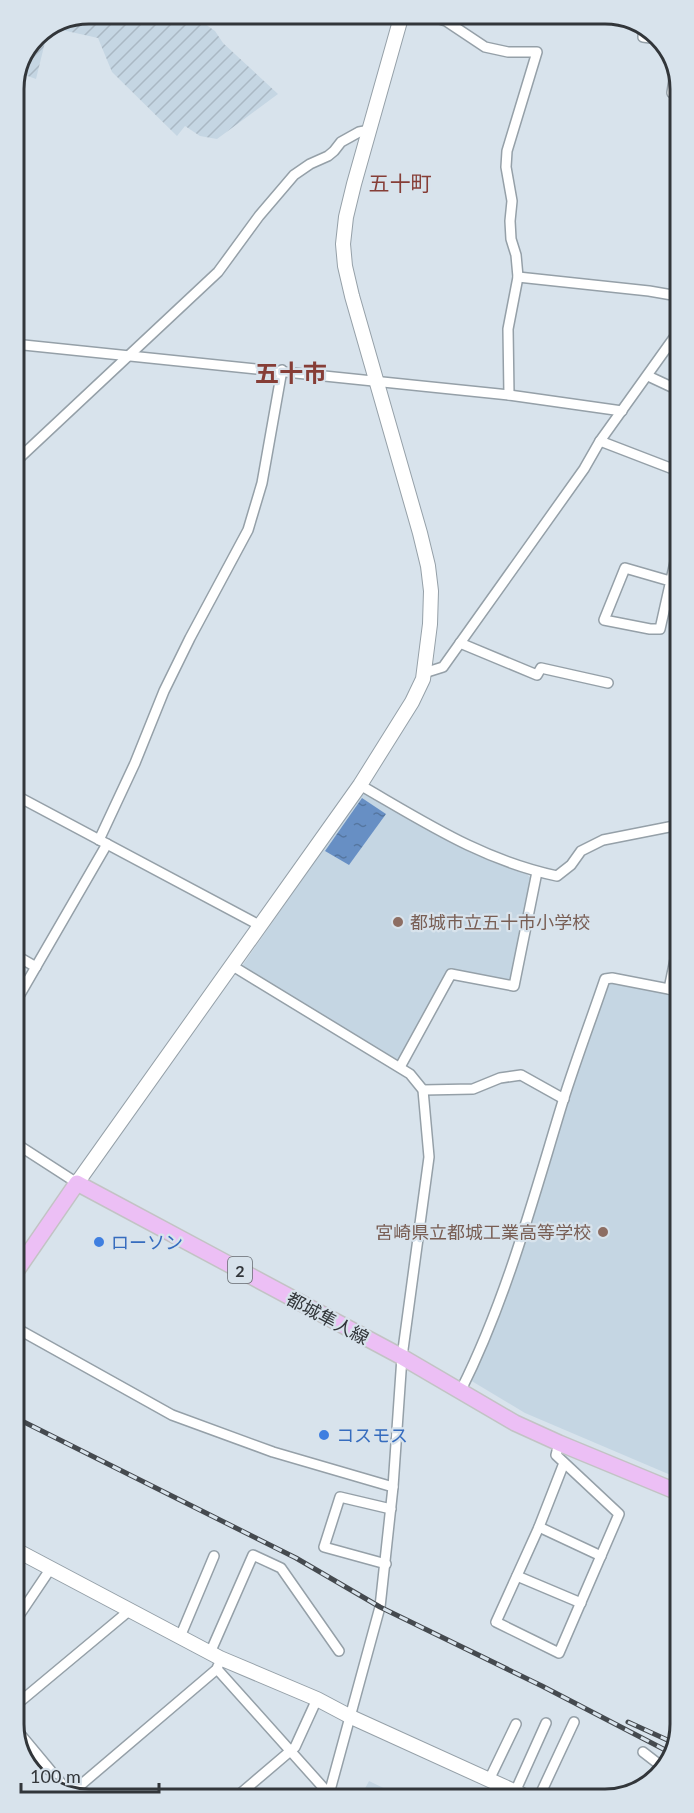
<svg xmlns="http://www.w3.org/2000/svg" width="694" height="1813" font-family="Lato,'Noto Sans JP',sans-serif">
  <style>
    .built { fill: #c5d6e3 }
    .industrial { fill: url(#industrial-furrows) }
    .water { fill: url(#water-ripples) }
    .lines { fill: none; stroke-linecap: round; stroke-linejoin: round }
    .street-casing { stroke: #95a0a8; stroke-width: 12 }
    .secondary-casing { stroke: #95a0a8; stroke-width: 16 }
    .primary-casing { stroke: #c2c3c4; stroke-width: 18 }
    .street { stroke: #fff; stroke-width: 9 }
    .secondary { stroke: #fff; stroke-width: 14 }
    .primary { stroke: #ecbff5; stroke-width: 15 }
    .rail-casing { stroke: #454a4f; stroke-width: 5 }
    .rail { stroke: #d8e3ec; stroke-width: 3; stroke-dasharray: 9; stroke-linecap: butt }
    .education-dot { fill: #8d6e63; stroke: #d8e3ec; stroke-width: 2 }
    .shop-dot { fill: #3f7fe0; stroke: #d8e3ec; stroke-width: 2 }
    .labels { text-anchor: middle; dominant-baseline: central; stroke-width: 4.5; stroke-linejoin: round; paint-order: stroke }
    .shield { fill: #d8e3ec; stroke: #646a6f; stroke-width: 1.5 }
    .shield-label { font-size: 16px; font-weight: bold; fill: #32363a }
    .education-label { font-size: 18px; fill: #785e54; stroke: #d8e3ec; text-anchor: start }
    .shop-label { font-size: 18px; fill: #366cbe; stroke: #d8e3ec; text-anchor: start }
    .street-label { font-size: 18px; fill: #32363a; stroke: #d8e3ec }
    .quarter-label { font-size: 21px; fill: #863e37; stroke: #d8e3ec }
    .district-label { font-size: 24px; font-weight: bold; fill: #863e37; stroke: #d8e3ec }
    .rim { fill: none; stroke: #32363a; stroke-width: 3 }
  </style>
  <defs>
    <pattern id="industrial-furrows" width="10" height="10" patternUnits="userSpaceOnUse" patternTransform="scale(1.5)"><rect width="10" height="10" fill="#c5d6e3"/><path d="M-1 1l2-2M0 10L10 0M9 11l2-2" fill="none" stroke="#aab8c4"/></pattern>
    <pattern id="water-ripples" width="26" height="14" patternUnits="userSpaceOnUse" patternTransform="scale(1.5)"><rect width="26" height="14" fill="#678fc4"/><path d="M2 4q2-2 4 0t4 0M15 11q2-2 4 0t4 0" fill="none" stroke="#5576a0"/></pattern>
  </defs>
  <rect width="100%" height="100%" fill="#d8e3ec"/>
  <g class="built">
    <polygon points="362,793 367,793 521,869 532,879 511,979 508,982 450,969 409,1048 400,1059 395,1059 242,966"/>
    <polygon points="609,980 679,994 680,1479 525,1413 470,1380"/>
    <polygon points="369,1781 404,1798 360,1798"/>
  </g>
  <g class="industrial">
    <polygon points="89,14 191,14 215,31 223,43 278,94 217,139 200,136 185,126 177,136 112,72 98,38 53,28"/>
    <polygon points="48,30 36,79 19,73 36,35"/>
  </g>
  <polygon class="water" points="362,798 386,814 349,865 325,851"/>
  <g class="lines">
    <defs>
      <g id="street">
        <polyline points="424,14 446,21 485,47 508,52 537,52 507,151 506,167 512,201 510,221 511,239 516,255 518,277 508,329 509,395"/>
        <polyline points="644,26 643,37 658,39"/>
        <polyline points="676,66 672,93 678,94"/>
        <polyline points="518,277 649,291 678,296"/>
        <polyline points="14,344 509,395 622,411"/>
        <polyline points="648,376 678,390"/>
        <polyline points="600,441 678,471"/>
        <polyline points="14,463 218,272 259,216 294,175 310,164 328,156 334,151 341,142 359,132 370,130"/>
        <polyline points="670,581 625,568 604,620 650,629 660,629 675,562 679,560"/>
        <polyline points="460,643 537,675 541,668 608,683"/>
        <polyline points="424,673 443,667 584,469 600,441 678,332"/>
        <path d="M360 785C426 823 482 860 557 876L571 865 581 851 603 840 679 825"/>
        <polyline points="15,795 259,925"/>
        <polyline points="99,840 135,763 164,691 190,638 248,530 262,483 282,370"/>
        <polyline points="15,955 36,967"/>
        <polyline points="231,965 410,1074 423,1090 429,1157 402,1357 393,1487 380,1607 329,1794 330,1798"/>
        <polyline points="669,989 679,940"/>
        <polyline points="15,1003 107,844"/>
        <polyline points="400,1067 451,974 514,986 537,872"/>
        <polyline points="423,1090 473,1089 500,1078 521,1075 564,1099"/>
        <polyline points="15,1143 77,1183"/>
        <polyline points="16,1328 172,1415 273,1452 393,1487"/>
        <path d="M461 1390C507 1298 533 1199 563 1101 576 1060 591 1020 605 979L612 978 679 991"/>
        <polyline points="559,1443 556,1455 619,1514 559,1653 496,1622 539,1527 564,1463"/>
        <polyline points="539,1527 601,1556"/>
        <polyline points="386,1564 324,1547 340,1497 391,1509"/>
        <polyline points="517,1576 581,1603"/>
        <polyline points="16,1620 51,1568"/>
        <polyline points="180,1637 214,1556"/>
        <polyline points="210,1653 253,1555 281,1568 339,1651"/>
        <polyline points="218,1666 217,1669 329,1794"/>
        <polyline points="16,1705 130,1610"/>
        <polyline points="16,1729 71,1795"/>
        <polyline points="643,1752 665,1769"/>
        <polyline points="489,1780 516,1724"/>
        <polyline points="515,1792 546,1723"/>
        <polyline points="70,1794 217,1669"/>
        <polyline points="539,1797 574,1722"/>
        <polyline points="234,1799 295,1747 317,1699"/>
      </g>
      <g id="secondary">
        <polyline points="77,1183 360,785 412,702 423,679 430,624 431,591 428,566 420,533 352,296 345,266 343,244 346,217 354,184 402,14"/>
        <polyline points="16,1550 220,1658 317,1699 351,1717 527,1797"/>
      </g>
      <polyline id="primary" points="15,1273 77,1183 402,1357 515,1423 559,1443 680,1493"/>
    </defs>
    <use href="#street" class="street-casing"/>
    <use href="#secondary" class="secondary-casing"/>
    <use href="#primary" class="primary-casing"/>
    <use href="#street" class="street"/>
    <use href="#secondary" class="secondary"/>
    <use href="#primary" class="primary"/>
    <defs>
      <g id="rail">
        <polyline points="16,1418 296,1558 380,1607 542,1686 671,1753"/>
        <polyline points="628,1722 674,1743"/>
      </g>
    </defs>
    <use href="#rail" class="rail-casing"/>
    <use href="#rail" class="rail"/>
  </g>
  <g class="education-dot">
    <circle cx="398" cy="922" r="6"/>
    <circle cx="603" cy="1232" r="6"/>
  </g>
  <g class="shop-dot">
    <circle cx="99" cy="1242" r="6"/>
    <circle cx="324" cy="1435" r="6"/>
  </g>
  <g class="labels">
    <rect class="shield" x="228" y="1257" width="24" height="26" rx="4.5"/>
    <g class="shield-label">
      <text x="240" y="1270">2</text>
    </g>
    <g class="education-label">
      <text x="410" y="922">都城市立五十市小学校</text>
      <text x="591" y="1232" text-anchor="end">宮崎県立都城工業高等学校</text>
    </g>
    <g class="shop-label">
      <text x="111" y="1242">ローソン</text>
      <text x="336" y="1435">コスモス</text>
    </g>
    <g class="street-label">
      <text transform="translate(328 1318) rotate(28)">都城隼人線</text>
    </g>
    <g class="quarter-label">
      <text x="400" y="182">五十町</text>
    </g>
    <g class="district-label">
      <text x="291" y="372">五十市</text>
    </g>
  </g>
  <path d="M0 0H694V1813H0ZM89 24H605A65 65 0 0 1 670 89V1724A65 65 0 0 1 605 1789H89A65 65 0 0 1 24 1724V89A65 65 0 0 1 89 24Z" fill="#d8e3ec" fill-rule="evenodd"/>
  <path class="rim" d="M89 24H605A65 65 0 0 1 670 89V1724A65 65 0 0 1 605 1789H89A65 65 0 0 1 24 1724V89A65 65 0 0 1 89 24Z"/>
  <path d="M21 1783v9h138v-9" fill="none" stroke="#32363a" stroke-width="3"/>
  <text x="30" y="1783" font-size="18" fill="#32363a" stroke="#d8e3ec" stroke-width="4.5" paint-order="stroke">100 m</text>
</svg>
